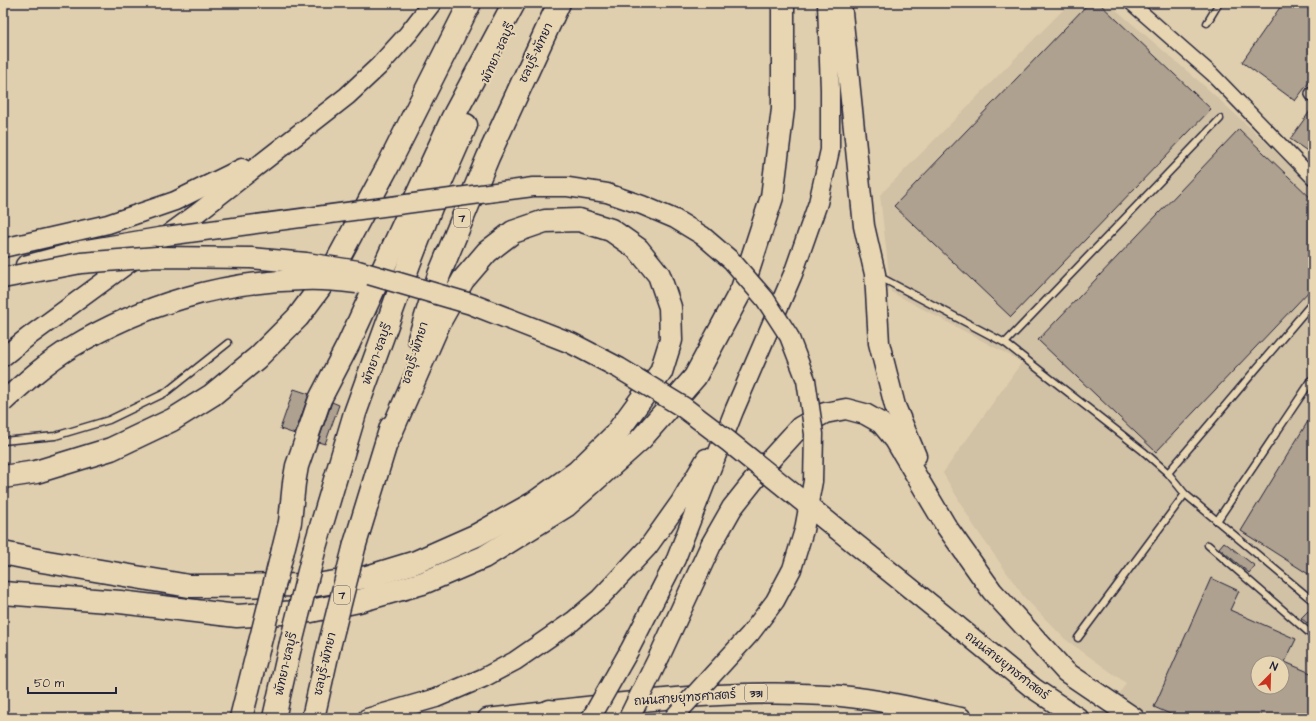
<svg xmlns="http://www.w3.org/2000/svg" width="1316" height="721" font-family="'Architects Daughter','Playpen Sans Thai',sans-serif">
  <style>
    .built { fill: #d1c1a5; fill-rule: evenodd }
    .building { fill: #aea190; stroke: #22223b; fill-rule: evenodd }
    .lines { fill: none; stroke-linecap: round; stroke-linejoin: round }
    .service-casing { stroke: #22223b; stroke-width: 9 }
    .minor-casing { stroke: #22223b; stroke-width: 16 }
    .secondary-casing { stroke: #22223b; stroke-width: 21 }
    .primary-casing { stroke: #22223b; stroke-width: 23 }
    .motorway-casing { stroke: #22223b; stroke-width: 25 }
    .service { stroke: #e8d6b3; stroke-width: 6 }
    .minor { stroke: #e8d6b3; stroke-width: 13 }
    .secondary { stroke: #e8d6b3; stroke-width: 18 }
    .primary { stroke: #e8d6b3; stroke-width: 20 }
    .motorway { stroke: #e8d6b3; stroke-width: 22 }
    .secondary-bridge-casing { stroke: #22223b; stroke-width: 21; stroke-linecap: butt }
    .primary-bridge-casing { stroke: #22223b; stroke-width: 23; stroke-linecap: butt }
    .motorway-bridge-casing { stroke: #22223b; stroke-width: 25; stroke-linecap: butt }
    .secondary-bridge { stroke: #e8d6b3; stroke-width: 18 }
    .primary-bridge { stroke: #e8d6b3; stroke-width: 20 }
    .motorway-bridge { stroke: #e8d6b3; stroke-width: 22 }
    .labels { text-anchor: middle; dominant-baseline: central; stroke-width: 4; stroke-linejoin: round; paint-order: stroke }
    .shield { fill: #e8d6b3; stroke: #5d585f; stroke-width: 1 }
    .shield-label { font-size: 11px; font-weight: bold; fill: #22223b }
    .street-label { font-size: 12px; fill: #22223b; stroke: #e8d6b3 }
  </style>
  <rect width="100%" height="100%" fill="#e0cfae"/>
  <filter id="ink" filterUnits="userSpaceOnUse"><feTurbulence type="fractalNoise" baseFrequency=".025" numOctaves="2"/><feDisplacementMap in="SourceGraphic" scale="8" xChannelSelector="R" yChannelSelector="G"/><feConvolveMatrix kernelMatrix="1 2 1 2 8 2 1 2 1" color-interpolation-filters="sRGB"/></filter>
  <g filter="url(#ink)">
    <path class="built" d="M1070 3H1108L1209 90 1313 186V718H1105L1126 683 1065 639 1024 597 974 526 943 473 1022 362 891 292 880 195ZM1258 663H1282V687H1258Z"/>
    <g class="building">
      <polygon points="1089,3 1099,3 1211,109 1011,317 894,206"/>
      <polygon points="1283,3 1313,3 1313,77 1295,101 1242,62"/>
      <polygon points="1313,107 1313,155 1290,139"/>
      <polygon points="1239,129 1313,200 1313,287 1156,452 1038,340"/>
      <polygon points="294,389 309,394 295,434 280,429"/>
      <polygon points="332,402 339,405 325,444 318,442"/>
      <polygon points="1313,413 1313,577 1241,531"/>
      <polygon points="1224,542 1255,566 1249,573 1219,548"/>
      <path d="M1211 578 1239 591 1230 610 1296 639 1285 662 1313 674V718H1179L1154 707ZM1258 663H1282V687H1258Z"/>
      <polygon points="1308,611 1313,615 1313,628 1301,618"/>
    </g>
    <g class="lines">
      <defs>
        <g id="service">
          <polyline points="1207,23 1219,3"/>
          <polyline points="878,276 1005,343 1143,451 1168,473 1185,494 1313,601"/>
          <polyline points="1005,343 1220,119"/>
          <polyline points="3,441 55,436 109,420 165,393 228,343"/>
          <polyline points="1168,473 1313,302"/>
          <polyline points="1217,521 1313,378"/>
          <polyline points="1208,545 1313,636"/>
          <polyline points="1078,638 1185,494"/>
        </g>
        <g id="minor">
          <polyline points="1131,3 1212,74 1313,178"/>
          <polyline points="1312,94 1313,93"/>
        </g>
        <g id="secondary">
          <polyline points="3,248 108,224 175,201 242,168"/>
          <polyline points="25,265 81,250 159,237"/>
          <polyline points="3,357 28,337 196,214 347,96 379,66 408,34 432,3"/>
          <polyline points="629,651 676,559 734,411 793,274 818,203 830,150 830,90 827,3"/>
          <polyline points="367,718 436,698 483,678 515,661 573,621 600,598 648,547 680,502 706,458"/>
          <polyline points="487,718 547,711"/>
        </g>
        <g id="primary">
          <polyline points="841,3 864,226 875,274 879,343 895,406 916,456"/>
          <polyline points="957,626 1033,688 1078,718"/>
          <polyline points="660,655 711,545 732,508 770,460 800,427 825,413 846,409 865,414 881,423 895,440 946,526 992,591 1066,672 1134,718"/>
          <path d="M550 711C642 701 734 689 826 695 871 697 918 709 961 718"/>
        </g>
        <g id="motorway">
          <polyline points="419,339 439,275 488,157 559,3"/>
          <polyline points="3,477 36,472 111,449 172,420 212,395 257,358 298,317 330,274 388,166 470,3"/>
          <polyline points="355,544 391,427"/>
          <polyline points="315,547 355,413 409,264 440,184 466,125"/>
          <polyline points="283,550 290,522 294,483 297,466 320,399 348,345 452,119 514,3"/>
          <polyline points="3,553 42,561 189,586 316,585 367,577 416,562 477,535 534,503 577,472 615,435 661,372 671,340 670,307 659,275 638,249 611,230 579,220 545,221 513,232 487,252 463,280 440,321 387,442"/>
          <polyline points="3,593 120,602 237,616 311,611 359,601 423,583 484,557 566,506 641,439 695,377 742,289 772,197 783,109 783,3"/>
          <polyline points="241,718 259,646"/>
          <polyline points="274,718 290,647"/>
          <polyline points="313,718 329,647"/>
          <polyline points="534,718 550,711"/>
        </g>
      </defs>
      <use href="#service" class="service-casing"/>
      <use href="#minor" class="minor-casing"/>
      <use href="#secondary" class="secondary-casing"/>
      <use href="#primary" class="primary-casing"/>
      <use href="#motorway" class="motorway-casing"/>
      <use href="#service" class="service"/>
      <use href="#minor" class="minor"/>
      <use href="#secondary" class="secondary"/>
      <use href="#primary" class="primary"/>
      <use href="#motorway" class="motorway"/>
      <defs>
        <g id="secondary-bridge">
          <polyline points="159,237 533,187 568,187 607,193 642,205 675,219 703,236 732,261 765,299 789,336 806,380 814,434 813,481 804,530 792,569 775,601 750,634 673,718"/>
          <polyline points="591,718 629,651"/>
        </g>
        <g id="primary-bridge">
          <polyline points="3,278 81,263 157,257 251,258 306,263 358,271 471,304 571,343 619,368 683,407 728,441 957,626"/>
          <path d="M3 402C25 382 47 362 72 347 142 305 222 281 303 280 321 279 340 281 357 283"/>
          <polyline points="629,718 660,655"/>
        </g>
        <g id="motorway-bridge">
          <polyline points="259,646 283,550"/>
          <polyline points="290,647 315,547"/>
          <polyline points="329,647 355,544"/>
        </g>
      </defs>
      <use href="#secondary-bridge" class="secondary-bridge-casing"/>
      <use href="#primary-bridge" class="primary-bridge-casing"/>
      <use href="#motorway-bridge" class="motorway-bridge-casing"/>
      <use href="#secondary-bridge" class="secondary-bridge"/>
      <use href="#primary-bridge" class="primary-bridge"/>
      <use href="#motorway-bridge" class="motorway-bridge"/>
    </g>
  </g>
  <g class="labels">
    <g class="shield">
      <rect x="454" y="209" width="16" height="18" rx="3"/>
      <rect x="334" y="586" width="16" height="18" rx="3"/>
      <rect x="745" y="684" width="22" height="18" rx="3"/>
    </g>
    <g class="shield-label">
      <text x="462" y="218">7</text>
      <text x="342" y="595">7</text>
      <text x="756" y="693">331</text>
    </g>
    <g class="street-label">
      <text transform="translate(498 53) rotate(-66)">พัทยา-ชลบุรี</text>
      <text transform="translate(536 53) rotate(-65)">ชลบุรี-พัทยา</text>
      <text transform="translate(415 353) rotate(-73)">ชลบุรี-พัทยา</text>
      <text transform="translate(377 354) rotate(-70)">พัทยา-ชลบุรี</text>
      <text transform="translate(286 664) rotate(-77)">พัทยา-ชลบุรี</text>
      <text transform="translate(325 664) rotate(-77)">ชลบุรี-พัทยา</text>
      <text transform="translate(1007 666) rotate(38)">ถนนสายยุทธศาสตร์</text>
      <text transform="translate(685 698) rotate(-4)">ถนนสายยุทธศาสตร์</text>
    </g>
  </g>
  <rect width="1316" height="721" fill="none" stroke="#e8d6b3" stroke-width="16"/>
  <rect x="8" y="8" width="1300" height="705" fill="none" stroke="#22223b" stroke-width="1.5" filter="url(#ink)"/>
  <g transform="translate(1270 675) rotate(23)"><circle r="19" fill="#e8d6b3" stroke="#998e83"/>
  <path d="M0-3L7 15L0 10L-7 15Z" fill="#c8321e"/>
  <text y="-6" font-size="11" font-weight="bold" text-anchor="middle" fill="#22223b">N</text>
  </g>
  <path d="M28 687v6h88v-6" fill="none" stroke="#22223b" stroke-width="2"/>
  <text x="34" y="687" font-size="12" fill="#22223b" stroke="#e8d6b3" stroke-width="3" paint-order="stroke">50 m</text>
</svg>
